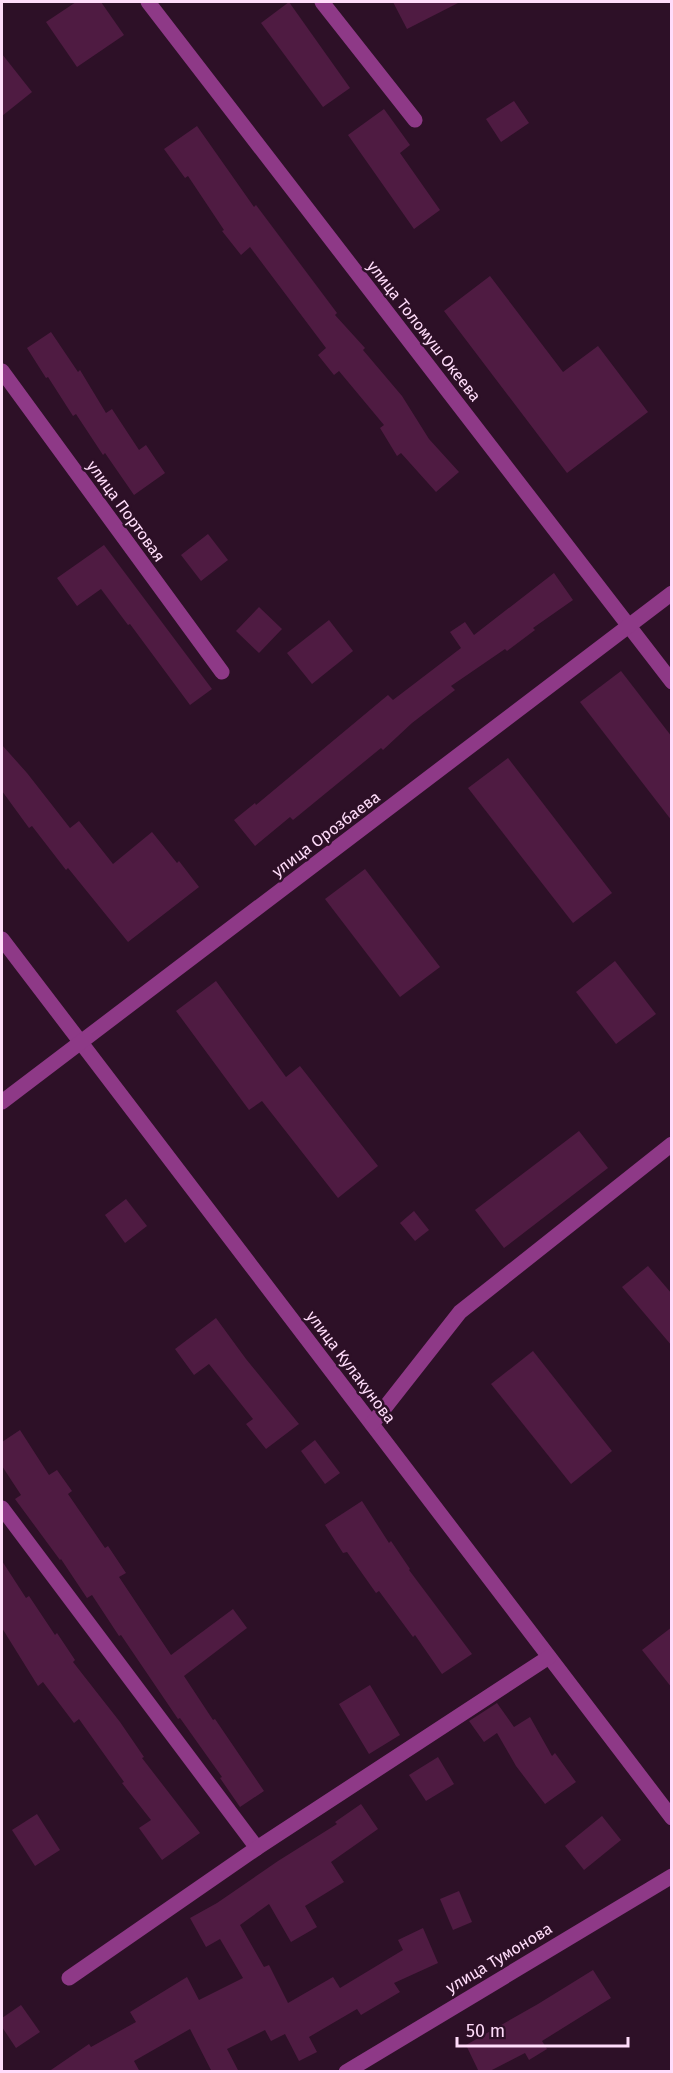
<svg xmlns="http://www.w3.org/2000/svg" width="673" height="2073" font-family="'Fira Sans',sans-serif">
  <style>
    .building { fill: #4f1b42 }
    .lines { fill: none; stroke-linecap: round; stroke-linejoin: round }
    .minor { stroke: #8e3987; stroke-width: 15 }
    .labels { text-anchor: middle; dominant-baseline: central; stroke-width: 5; stroke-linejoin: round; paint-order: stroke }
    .street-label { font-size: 16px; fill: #ffdcfa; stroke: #2d1027 }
  </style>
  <rect width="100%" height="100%" fill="#2d1027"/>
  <g class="building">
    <polygon points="76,2 101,2 124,35 77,67 46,22"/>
    <polygon points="289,2 350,88 323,107 261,23"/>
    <polygon points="393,2 460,2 407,29"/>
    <polygon points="2,54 32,92 2,116"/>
    <polygon points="514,101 529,123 501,142 486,119"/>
    <polygon points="384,109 410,145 400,153 440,210 414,229 348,135"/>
    <polygon points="197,126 254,207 256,205 337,313 335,315 365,348 363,350 402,396 429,439 459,472 436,492 401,453 397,456 380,428 384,425 339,371 334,375 318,355 326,348 250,247 241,255 222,231 224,230 188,176 185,178 164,149"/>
    <polygon points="490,276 563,372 598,346 648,412 567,473 444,311"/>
    <polygon points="51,332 78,372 80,370 106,413 112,409 139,450 146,445 165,473 134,495 105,453 103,455 76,414 73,416 48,377 46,378 27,348"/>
    <polygon points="208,534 228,560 201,581 181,555"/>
    <polygon points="104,545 212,689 190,705 130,624 128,625 101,589 77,606 57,578"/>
    <polygon points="554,573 573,600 533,628 535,630 507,651 505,649 451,686 455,690 412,723 383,750 381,748 293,820 290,817 255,846 234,820 255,803 256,805 388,695 393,700 461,648 450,632 465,622 474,635"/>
    <polygon points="259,607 282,629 259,653 236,631"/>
    <polygon points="329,620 353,651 312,684 287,653"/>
    <polygon points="621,671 672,737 672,821 580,702"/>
    <polygon points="2,745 27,773 70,828 79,821 113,864 152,832 177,863 179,861 199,887 128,942 68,868 66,870 32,826 29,828 2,791"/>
    <polygon points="508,758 612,893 573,923 468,788"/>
    <polygon points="365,869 440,967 400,997 325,899"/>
    <polygon points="615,961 656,1014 616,1044 576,992"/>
    <polygon points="216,981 286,1077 300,1066 378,1166 338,1198 262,1101 249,1110 176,1011"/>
    <polygon points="579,1131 608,1168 504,1248 475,1210"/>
    <polygon points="126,1199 147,1226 125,1243 105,1215"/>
    <polygon points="414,1211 429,1230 415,1241 400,1223"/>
    <polygon points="648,1266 672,1294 672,1346 622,1287"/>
    <polygon points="216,1318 246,1359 299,1424 266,1449 246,1424 253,1419 209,1364 194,1375 175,1349"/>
    <polygon points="533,1351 612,1451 571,1484 491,1384"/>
    <polygon points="20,1430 49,1475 57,1470 72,1491 68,1494 105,1548 108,1546 126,1573 119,1577 171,1655 233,1609 247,1628 184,1676 213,1720 215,1719 264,1791 240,1807 220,1778 222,1777 180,1718 178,1719 121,1635 119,1636 92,1595 87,1598 61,1559 60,1560 15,1499 21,1495 2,1466 2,1442"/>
    <polygon points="315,1440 340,1473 325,1484 301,1451"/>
    <polygon points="362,1501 389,1543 391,1541 410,1569 409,1570 472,1654 442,1674 415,1635 413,1637 379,1591 376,1593 347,1552 343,1553 325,1525"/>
    <polygon points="2,1561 26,1598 29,1596 55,1635 57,1633 75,1660 73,1662 120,1722 144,1757 142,1758 200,1833 162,1860 139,1828 151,1820 122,1783 124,1782 79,1719 74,1723 43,1682 38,1686 2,1628"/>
    <polygon points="672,1627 672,1688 642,1650"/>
    <polygon points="370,1685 400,1735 369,1754 339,1704"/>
    <polygon points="497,1703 514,1727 530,1717 552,1756 555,1753 576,1782 545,1804 516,1766 497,1733 484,1742 469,1721"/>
    <polygon points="438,1757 454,1784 426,1801 409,1775"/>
    <polygon points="361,1804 378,1829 331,1862 344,1882 305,1906 317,1927 291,1942 269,1904 240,1925 264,1967 269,1965 288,2003 333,1977 340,1988 403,1950 398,1940 423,1928 438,1963 394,1983 400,1992 361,2015 357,2009 309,2037 317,2052 299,2061 285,2034 271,2041 265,2030 227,2049 239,2072 212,2072 190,2029 134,2061 140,2072 48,2072 89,2044 91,2047 136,2022 130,2012 187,1977 199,2000 243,1978 220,1939 206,1947 190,1918 217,1903 278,1861 337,1824 335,1822"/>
    <polygon points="37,1814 60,1850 35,1866 12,1830"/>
    <polygon points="602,1816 621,1840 584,1870 565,1846"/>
    <polygon points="459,1891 472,1922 453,1930 440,1899"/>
    <polygon points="593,1970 611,1998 542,2041 547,2049 529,2060 525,2053 488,2072 479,2072 466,2045 538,2004"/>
    <polygon points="21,2005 40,2032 16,2048 2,2027 2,2018"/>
  </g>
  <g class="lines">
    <g class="minor">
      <polyline points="148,2 672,682"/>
      <polyline points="322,2 415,120"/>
      <polyline points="2,371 222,672"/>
      <polyline points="2,939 672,1818"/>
      <polyline points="2,1102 672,593"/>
      <polyline points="372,1424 460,1312 672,1144"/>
      <polyline points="2,1508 257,1848"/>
      <polyline points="69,1978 257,1848 549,1657"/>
      <polyline points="346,2072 672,1876"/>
    </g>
  </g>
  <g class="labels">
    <g class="street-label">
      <text transform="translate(424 331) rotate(52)">улица Толомуш Океева</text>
      <text transform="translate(126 511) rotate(54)">улица Портовая</text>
      <text transform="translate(326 834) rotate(-37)">улица Орозбаева</text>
      <text transform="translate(351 1367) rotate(53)">улица Кулакунова</text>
      <text transform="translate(499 1958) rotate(-31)">улица Тумонова</text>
    </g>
  </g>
  <rect width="673" height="2073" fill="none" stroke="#ffdcfa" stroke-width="6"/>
  <path d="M457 2037v9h171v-9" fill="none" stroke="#ffdcfa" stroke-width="3"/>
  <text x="466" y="2037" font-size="18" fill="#ffdcfa" stroke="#2d1027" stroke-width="4.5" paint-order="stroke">50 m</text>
</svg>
